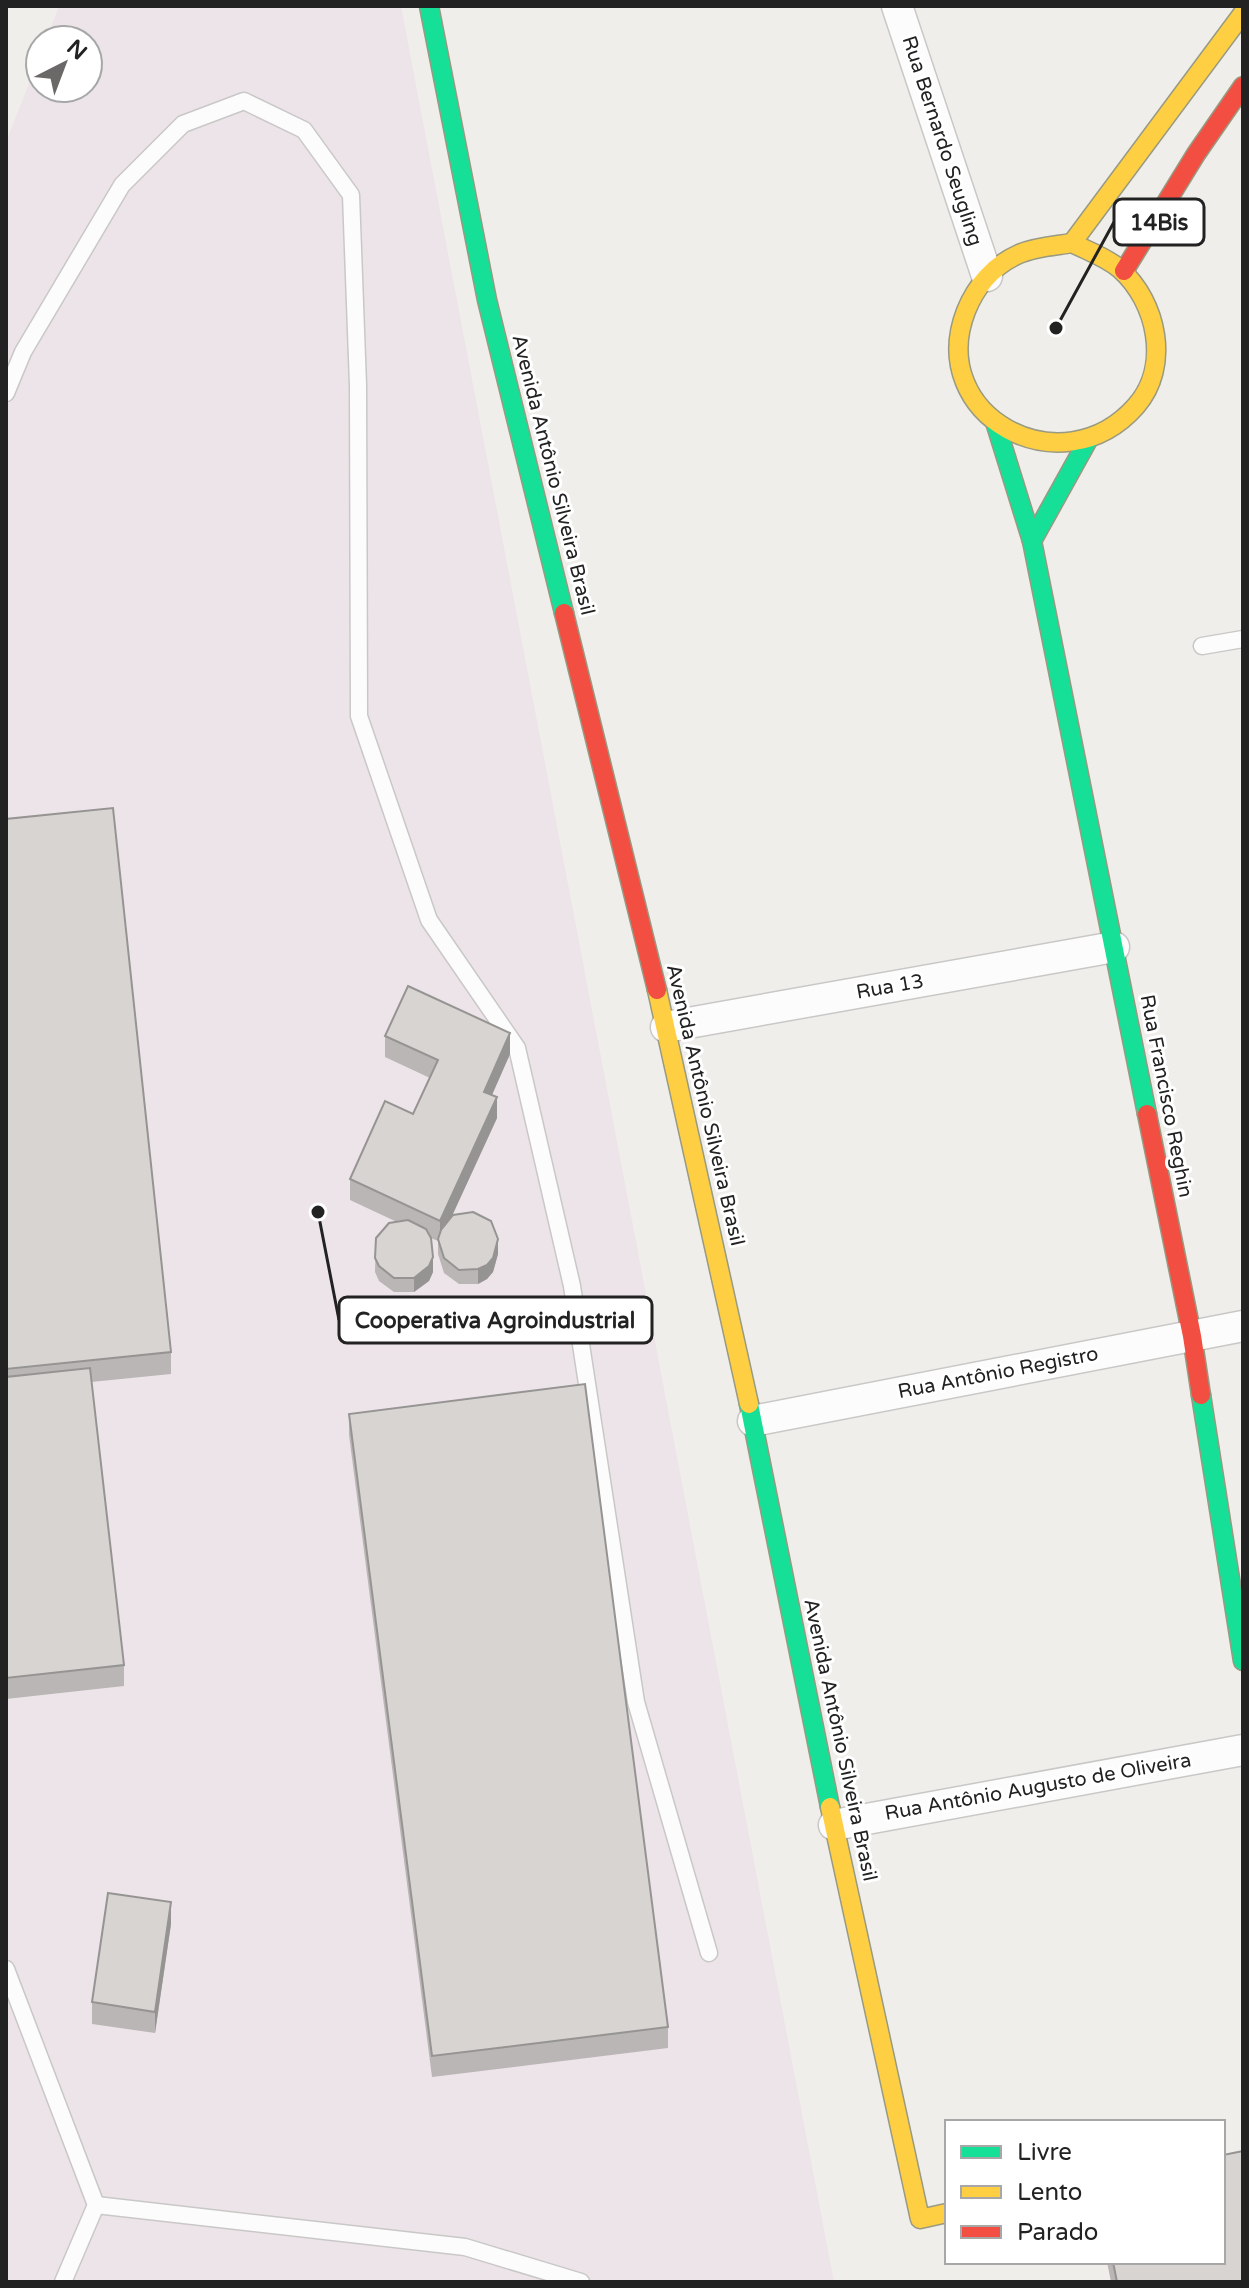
<svg xmlns="http://www.w3.org/2000/svg" width="1249" height="2288" font-family="'Varela Round',sans-serif">
  <style>
    .industrial { fill: #ede4e9 }
    .lines { fill: none; stroke-linecap: round; stroke-linejoin: round }
    .lane-casing { stroke: #c9c8c7; stroke-width: 19 }
    .street-casing { stroke: #c9c8c7; stroke-width: 33 }
    .fast-casing { stroke: #999a82; stroke-width: 21 }
    .slow-casing { stroke: #999a82; stroke-width: 21 }
    .jam-casing { stroke: #999a82; stroke-width: 21 }
    .lane { stroke: #fdfcfc; stroke-width: 16 }
    .street { stroke: #fdfcfc; stroke-width: 30 }
    .fast { stroke: #16e098; stroke-width: 18 }
    .slow { stroke: #ffcf43; stroke-width: 18 }
    .jam { stroke: #f24e42; stroke-width: 18 }
    .wall { fill: #b9b6b5 }
    .shaded-wall { fill: #969493 }
    .building { fill: #d7d4d2; stroke: #969493; stroke-width: 2 }
    .labels { text-anchor: middle; dominant-baseline: central; stroke-width: 6; stroke-linejoin: round; paint-order: stroke }
    .street-label { font-size: 20px; fill: #222; stroke: #fff }
    .leader { fill: none; stroke: #222; stroke-width: 3 }
    .callout-dot { fill: #222; stroke: #fff; stroke-width: 3 }
    .callout { fill: #fff; stroke: #222; stroke-width: 3 }
    .callout-label { font-size: 22px; text-anchor: middle; font-weight: bold; fill: #222 }
  </style>
  <rect width="100%" height="100%" fill="#f0eeeb"/>
  <polygon class="industrial" points="59,6 401,6 834,2282 6,2282 6,142 40,55 40,88 88,88 88,40 46,40"/>
  <g class="lines">
    <defs>
      <g id="lane">
        <polyline points="6,393 23,352 122,185 183,124 244,101 304,130 351,195 358,385 359,716 429,920 517,1048 572,1286 636,1702 709,1953"/>
        <polyline points="1202,646 1243,639"/>
        <polyline points="6,1969 96,2205"/>
        <polyline points="63,2282 96,2205 465,2247 581,2282"/>
      </g>
      <g id="street">
        <polyline points="897,6 987,276"/>
        <polyline points="666,1027 1114,947"/>
        <polyline points="753,1421 1243,1326"/>
        <polyline points="834,1825 1243,1750"/>
      </g>
      <g id="fast">
        <polyline points="429,6 487,300 564,613"/>
        <polyline points="995,422 1032,541 1147,1114"/>
        <polyline points="1032,541 1088,440"/>
        <polyline points="1201,1395 1243,1661"/>
        <polyline points="749,1404 830,1807"/>
      </g>
      <g id="slow">
        <path d="M1072 243C1088 251 1106 257 1120 269 1157 302 1171 366 1136 406 1062 490 925 416 966 311 976 286 994 265 1019 254 1035 247 1054 246 1072 243Z"/>
        <polyline points="1072,243 1243,13"/>
        <polyline points="657,990 749,1404"/>
        <polyline points="830,1807 920,2219 947,2213"/>
      </g>
      <g id="jam">
        <polyline points="1124,271 1196,154 1243,86"/>
        <polyline points="564,613 657,990"/>
        <polyline points="1147,1114 1192,1336 1201,1395"/>
      </g>
    </defs>
    <use href="#lane" class="lane-casing"/>
    <use href="#street" class="street-casing"/>
    <use href="#fast" class="fast-casing"/>
    <use href="#slow" class="slow-casing"/>
    <use href="#jam" class="jam-casing"/>
    <use href="#lane" class="lane"/>
    <use href="#street" class="street"/>
    <use href="#fast" class="fast"/>
    <use href="#slow" class="slow"/>
    <use href="#jam" class="jam"/>
  </g>
  <g class="wall">
    <polygon points="6,819 171,1352 171,1374 91,1382 124,1665 124,1686 6,1699"/>
    <polygon points="385,1036 510,1054 492,1095 497,1118 452,1216 498,1254 493,1272 487,1279 478,1284 459,1284 444,1273 438,1254 438,1241 431,1238 433,1272 429,1281 414,1292 394,1292 379,1281 375,1272 376,1238 397,1222 350,1200 350,1179 413,1114 430,1078 385,1057"/>
    <polygon points="349,1414 668,2027 668,2048 432,2077 349,1435"/>
    <polygon points="171,1924 155,2033 92,2024 92,2002"/>
    <polygon points="1107,2262 1223,2262 1243,2282 1111,2282"/>
  </g>
  <g class="shaded-wall">
    <polygon points="510,1033 510,1054 484,1113 484,1092"/>
    <polygon points="497,1097 497,1118 440,1242 440,1221"/>
    <polygon points="498,1239 498,1254 493,1272 487,1279 478,1284 478,1269"/>
    <polygon points="433,1257 433,1272 429,1281 414,1292 414,1278"/>
    <polygon points="171,1902 171,1924 155,2033 155,2012"/>
  </g>
  <g class="building">
    <polygon points="113,808 171,1352 6,1369 6,819"/>
    <polygon points="408,986 510,1033 484,1092 497,1097 440,1221 350,1179 385,1101 413,1114 438,1060 385,1036"/>
    <polygon points="473,1212 491,1221 498,1239 493,1258 487,1265 478,1269 459,1270 444,1258 438,1239 441,1230 453,1215"/>
    <polygon points="408,1220 426,1229 431,1238 433,1257 429,1266 414,1278 394,1278 379,1266 375,1258 376,1238 389,1223"/>
    <polygon points="90,1368 124,1665 6,1678 6,1377"/>
    <polygon points="585,1384 668,2027 432,2056 349,1414"/>
    <polygon points="108,1893 171,1902 155,2012 92,2002"/>
    <polygon points="1243,2151 1243,2282 1117,2282 1113,2262 1223,2262 1223,2155"/>
  </g>
  <g class="labels">
    <g class="street-label">
      <text transform="translate(942 141) rotate(72)">Rua Bernardo Seugling</text>
      <text transform="translate(553 475) rotate(76)">Avenida Antônio Silveira Brasil</text>
      <text transform="translate(890 987) rotate(-10)">Rua 13</text>
      <text transform="translate(1166 1096) rotate(79)">Rua Francisco Reghin</text>
      <text transform="translate(705 1105) rotate(77)">Avenida Antônio Silveira Brasil</text>
      <text transform="translate(998 1373) rotate(-11)">Rua Antônio Registro</text>
      <text transform="translate(840 1740) rotate(78)">Avenida Antônio Silveira Brasil</text>
      <text transform="translate(1038 1787) rotate(-10)">Rua Antônio Augusto de Oliveira</text>
    </g>
  </g>
  <path class="leader" d="M1056 328L1114 222M318 1212L339 1320"/>
  <g class="callout-dot">
    <circle cx="1056" cy="328" r="8"/>
    <circle cx="318" cy="1212" r="8"/>
  </g>
  <g class="callout">
    <rect x="1114" y="199" width="90" height="46" rx="8"/>
    <rect x="339" y="1297" width="313" height="46" rx="8"/>
  </g>
  <g class="callout-label">
    <text x="1159" y="230">14Bis</text>
    <text x="495" y="1328">Cooperativa Agroindustrial</text>
  </g>
  <rect width="1249" height="2288" fill="none" stroke="#222222" stroke-width="16"/>
  <rect x="945" y="2120" width="280" height="144" fill="#ffffff" stroke="#a7a7a7" stroke-width="2"/>
  <rect x="961" y="2146" width="40" height="12" fill="#16e098" stroke="#a7a7a7" stroke-width="2"/>
  <text x="1017" y="2160" font-size="24" fill="#222222">Livre</text>
  <rect x="961" y="2186" width="40" height="12" fill="#ffcf43" stroke="#a7a7a7" stroke-width="2"/>
  <text x="1017" y="2200" font-size="24" fill="#222222">Lento</text>
  <rect x="961" y="2226" width="40" height="12" fill="#f24e42" stroke="#a7a7a7" stroke-width="2"/>
  <text x="1017" y="2240" font-size="24" fill="#222222">Parado</text>
  <g transform="translate(64 64) rotate(42)"><circle r="38" fill="#ffffff" stroke="#a7a7a7" stroke-width="2"/>
  <path d="M0-6L14 30L0 20L-14 30Z" fill="#6a6968"/>
  <text y="-12" font-size="22" font-weight="bold" text-anchor="middle" fill="#222222">N</text>
  </g>
</svg>
